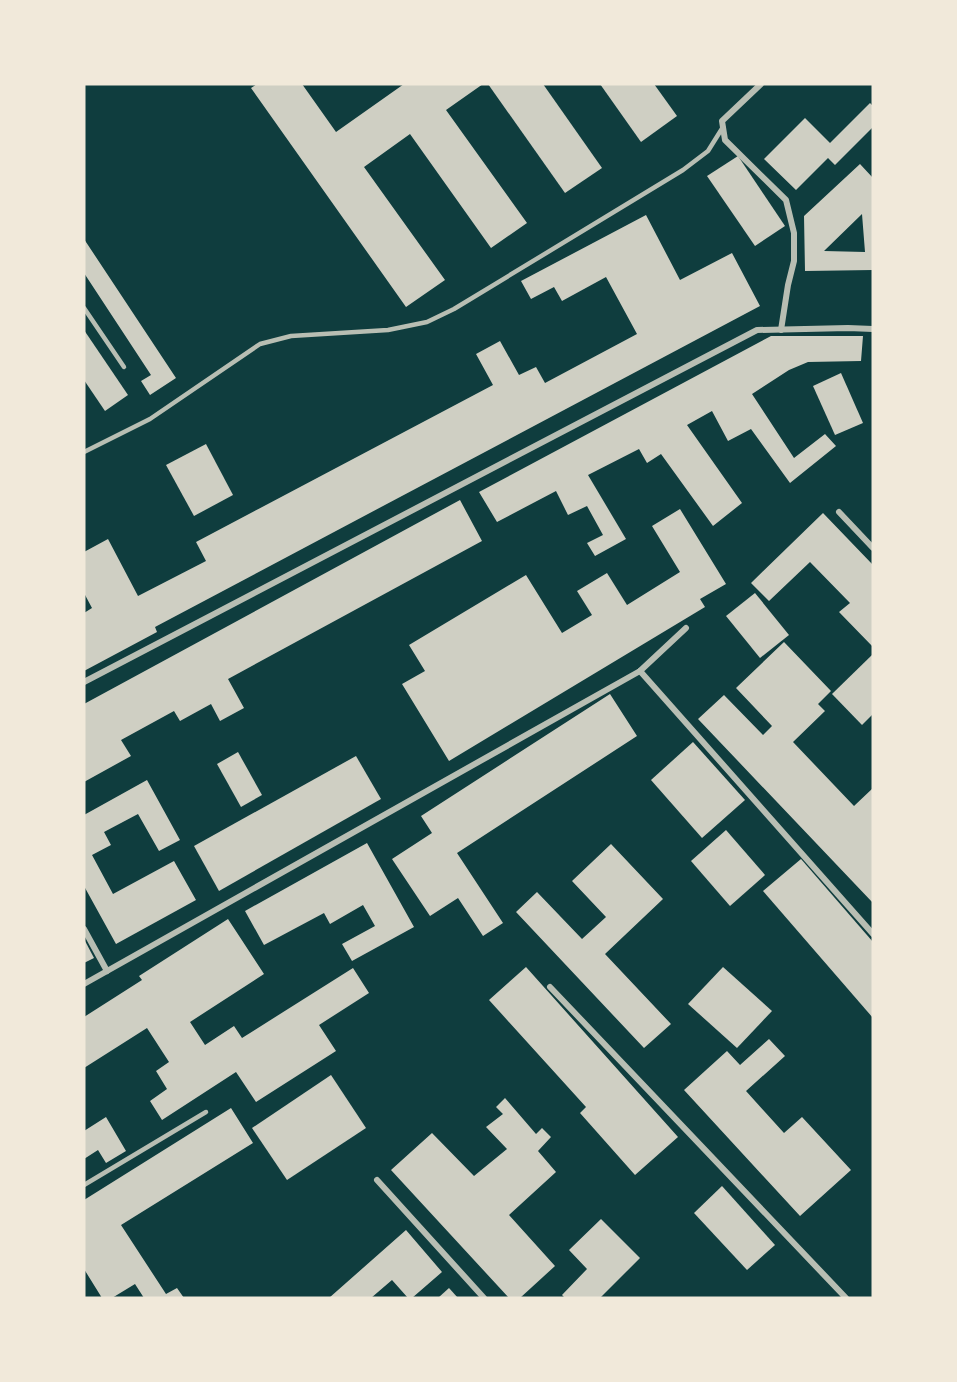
<svg xmlns="http://www.w3.org/2000/svg" width="957" height="1382" font-family="'PT Sans',sans-serif">
  <style>
    .building { fill: #cfcfc3; fill-rule: evenodd }
    .lines { fill: none; stroke-linecap: round; stroke-linejoin: round }
    .service { stroke: #b8beb3; stroke-width: 4.5 }
    .minor { stroke: #b8beb3; stroke-width: 6 }
  </style>
  <rect width="100%" height="100%" fill="#0f3d3e"/>
  <g class="building">
    <polygon points="257,84 302,84 336,132 404,84 483,84 446,110 527,223 491,248 410,134 364,167 445,280 406,307 251,88"/>
    <polygon points="488,84 543,84 602,168 565,193"/>
    <polygon points="600,84 654,84 677,116 641,142"/>
    <polygon points="870,103 873,106 873,127 835,165 828,158 796,190 764,159 805,118 830,143"/>
    <polygon points="738,156 785,226 755,246 707,176"/>
    <path d="M860 164 873 178V270L805 271 804 216ZM862 214 865 252 824 251Z"/>
    <polygon points="646,215 680,280 732,253 760,306 155,627 157,632 84,671 84,613 92,608 84,593 84,552 108,539 138,596 206,561 196,542 493,385 476,354 500,341 519,375 536,367 545,383 637,334 606,277 562,301 554,287 531,299 521,281"/>
    <polygon points="84,239 176,378 150,395 141,381 151,375 84,273"/>
    <polygon points="84,330 128,395 105,411 84,380"/>
    <polygon points="771,336 863,336 861,361 808,362 789,370 752,394 794,458 825,434 836,446 790,483 751,429 728,441 712,411 687,425 742,503 713,526 661,454 647,463 639,449 588,475 626,539 595,556 587,543 603,535 587,506 568,515 556,491 497,522 479,492"/>
    <polygon points="841,373 863,423 835,435 813,386"/>
    <polygon points="206,444 233,495 194,516 166,465"/>
    <polygon points="460,500 482,541 228,679 244,708 220,721 211,704 180,721 174,711 121,740 131,756 84,782 84,704"/>
    <polygon points="680,509 726,584 700,599 705,607 449,761 402,684 425,671 409,645 526,575 562,633 592,615 577,591 607,573 627,605 680,572 652,526"/>
    <polygon points="823,513 873,565 873,647 839,612 850,603 810,562 769,601 751,583"/>
    <polygon points="755,593 789,635 760,658 726,616"/>
    <polygon points="784,642 831,691 818,704 825,711 793,742 854,806 873,788 873,903 698,719 724,695 763,735 772,726 736,688"/>
    <polygon points="873,654 873,714 862,725 832,694"/>
    <polygon points="610,694 637,736 457,853 503,923 483,936 458,898 430,916 392,859 432,833 421,816"/>
    <polygon points="693,742 745,800 702,838 651,780"/>
    <polygon points="238,752 262,795 241,807 217,764"/>
    <polygon points="356,756 381,799 219,891 194,846"/>
    <polygon points="147,780 180,840 159,851 138,814 104,832 111,845 92,855 113,894 174,861 196,900 116,944 84,886 84,815"/>
    <polygon points="726,830 765,875 730,906 691,861"/>
    <polygon points="367,843 414,927 352,961 342,944 375,926 363,905 330,924 324,913 264,945 245,911"/>
    <polygon points="611,844 663,899 605,954 671,1024 644,1048 516,912 537,892 582,939 606,917 572,881"/>
    <polygon points="801,859 873,942 873,1018 763,891"/>
    <polygon points="228,919 264,974 190,1022 205,1045 234,1026 242,1038 353,968 369,993 319,1025 336,1051 256,1102 236,1072 162,1120 150,1101 167,1089 156,1071 169,1062 147,1028 84,1068 84,1017 142,980 139,976"/>
    <polygon points="84,939 94,958 84,963"/>
    <polygon points="526,967 678,1137 635,1175 580,1113 586,1107 489,1000"/>
    <polygon points="723,967 772,1011 737,1048 688,1004"/>
    <polygon points="769,1039 785,1056 746,1091 784,1133 802,1117 851,1170 800,1216 684,1090 727,1051 740,1065"/>
    <polygon points="331,1075 366,1128 287,1180 252,1128"/>
    <polygon points="505,1098 536,1134 542,1128 551,1137 538,1151 556,1172 509,1215 555,1266 520,1298 509,1298 391,1170 432,1133 474,1176 507,1149 486,1127 503,1114 496,1107"/>
    <polygon points="231,1108 253,1143 121,1225 166,1294 177,1288 184,1298 144,1298 135,1284 112,1298 102,1298 84,1269 84,1200"/>
    <polygon points="106,1117 126,1151 106,1163 98,1150 84,1159 84,1131"/>
    <polygon points="722,1186 775,1245 747,1270 694,1213"/>
    <polygon points="601,1219 640,1258 600,1298 565,1298 562,1295 587,1269 569,1250"/>
    <polygon points="406,1230 442,1272 412,1298 408,1298 392,1280 371,1298 329,1298"/>
    <polygon points="449,1288 458,1298 438,1298"/>
  </g>
  <g class="lines">
    <g class="service">
      <polyline points="84,308 124,367"/>
      <polyline points="84,452 150,419 260,344 291,336 388,330 427,322 454,309 683,170 708,151 723,127"/>
      <polyline points="84,1185 206,1112"/>
    </g>
    <g class="minor">
      <polyline points="761,84 722,121 725,140 786,200 794,233 794,261 788,285 781,330"/>
      <polyline points="839,512 873,548"/>
      <polyline points="640,671 873,934"/>
      <polyline points="84,682 757,330 848,328 873,329"/>
      <polyline points="84,929 107,971"/>
      <polyline points="84,984 640,671 686,628"/>
      <polyline points="550,987 846,1298"/>
      <polyline points="377,1180 484,1298"/>
    </g>
  </g>
  <rect width="957" height="1382" fill="none" stroke="#f1e9da" stroke-width="171"/>
</svg>
